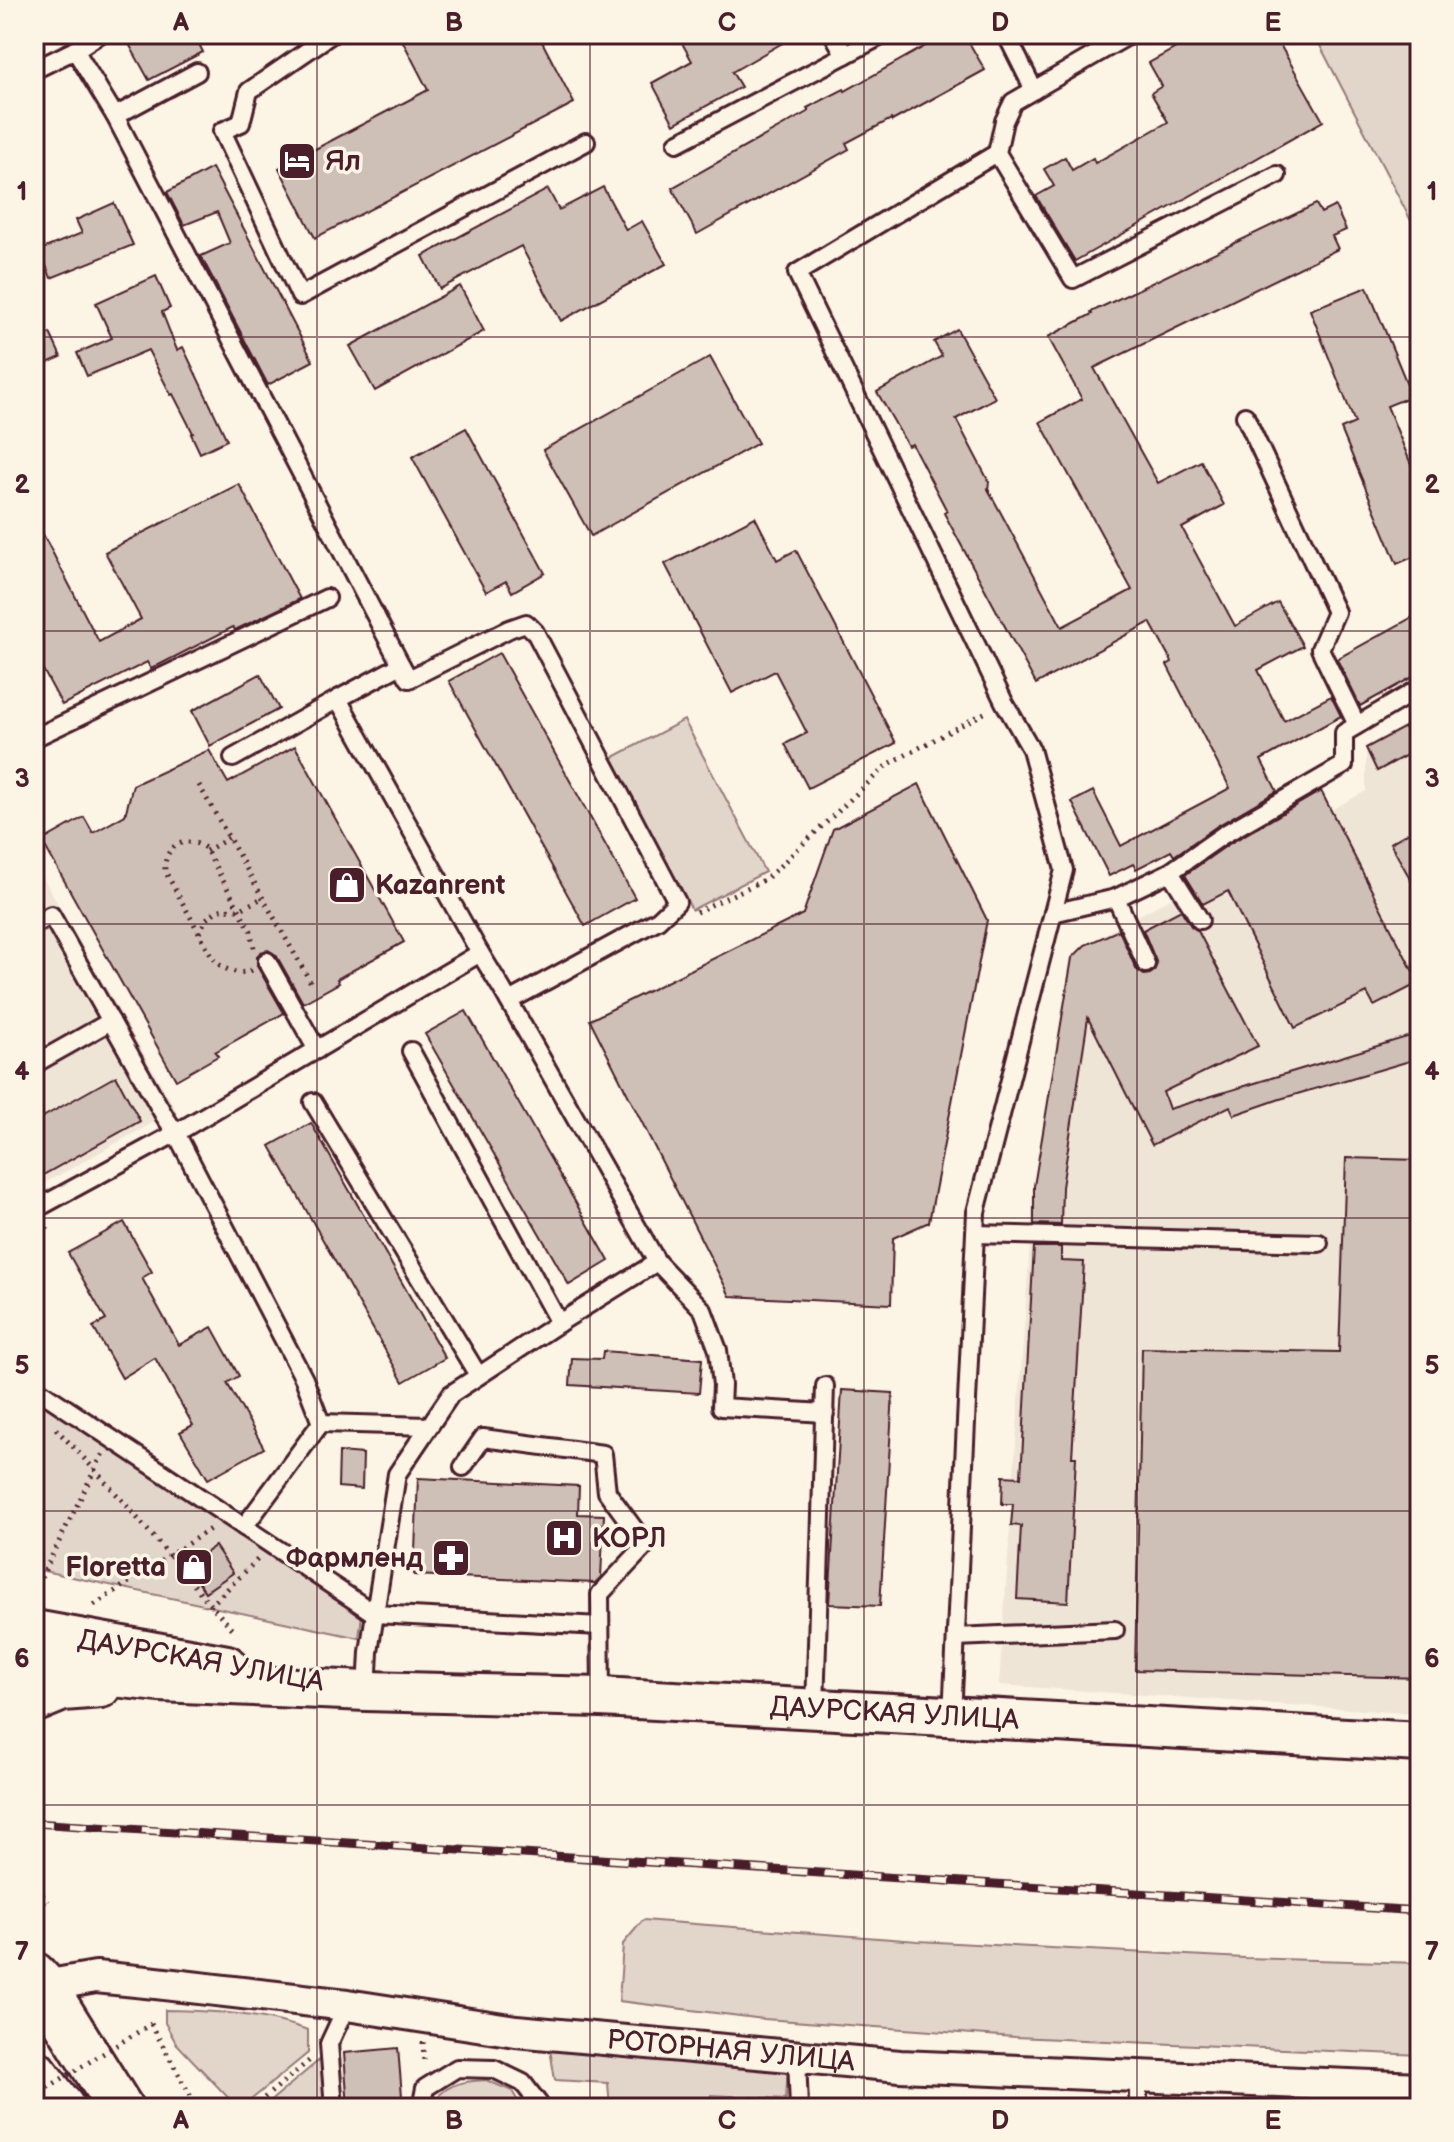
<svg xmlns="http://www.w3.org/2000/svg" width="1454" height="2142" font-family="'Balsamiq Sans',sans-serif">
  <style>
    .built { fill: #eee5d7 }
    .green { fill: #e2d5ca; stroke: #967a7a; stroke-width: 2 }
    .building { fill: #cfc0b7; stroke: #4a1f2b; stroke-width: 2 }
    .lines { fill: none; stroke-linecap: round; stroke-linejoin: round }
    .service-casing { stroke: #4a1f2b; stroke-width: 22 }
    .minor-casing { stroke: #4a1f2b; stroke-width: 36 }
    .tertiary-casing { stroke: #4a1f2b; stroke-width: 44 }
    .primary-casing { stroke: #4a1f2b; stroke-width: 50 }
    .path { stroke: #4a1f2b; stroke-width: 5; stroke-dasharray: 2 6; stroke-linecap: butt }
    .service { stroke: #fcf5e5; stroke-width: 16 }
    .minor { stroke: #fcf5e5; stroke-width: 30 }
    .tertiary { stroke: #fcf5e5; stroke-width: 38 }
    .primary { stroke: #fcf5e5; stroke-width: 44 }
    .rail-casing { stroke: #4a1f2b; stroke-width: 9 }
    .rail { stroke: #fcf5e5; stroke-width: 6; stroke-dasharray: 18; stroke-linecap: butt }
    .path-bridge { stroke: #4a1f2b; stroke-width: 5; stroke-dasharray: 2 6; stroke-linecap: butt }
    .grid { fill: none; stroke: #4a1f2b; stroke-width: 2; stroke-opacity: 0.55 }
    .labels { text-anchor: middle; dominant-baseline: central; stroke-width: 7; stroke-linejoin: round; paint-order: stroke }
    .poi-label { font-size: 28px; font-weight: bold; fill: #4a1f2b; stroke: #fcf5e5; text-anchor: start }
    .street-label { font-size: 28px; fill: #4a1f2b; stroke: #fcf5e5 }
    .neatline { fill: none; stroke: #4a1f2b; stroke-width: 3 }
    .grid-label { font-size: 26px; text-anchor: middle; font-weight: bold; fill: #4a1f2b }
  </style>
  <rect width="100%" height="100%" fill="#fcf5e5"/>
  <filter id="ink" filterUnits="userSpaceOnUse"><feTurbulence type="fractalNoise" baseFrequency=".0125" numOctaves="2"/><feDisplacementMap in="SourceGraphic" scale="16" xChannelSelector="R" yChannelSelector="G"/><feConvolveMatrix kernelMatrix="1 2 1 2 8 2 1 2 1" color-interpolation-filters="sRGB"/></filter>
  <g filter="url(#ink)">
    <g class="built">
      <polygon points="1420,719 1420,1714 999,1685 1034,1186 1072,958 1085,945 1366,791 1366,748"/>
      <polygon points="34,862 176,1110 34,1189"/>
    </g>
    <g class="green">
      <polygon points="1314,34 1420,34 1420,238"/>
      <polygon points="684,720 765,872 692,910 612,758"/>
      <polygon points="34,1398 362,1615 359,1638 34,1569"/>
      <polygon points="643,1920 918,1941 1245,1958 1420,1963 1420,2055 1015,2037 764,2019 619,2001 623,1944"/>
      <path d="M165 2010C216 2011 259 2013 308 2030V2053L241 2108H238L176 2043 165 2023Z"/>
      <polygon points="549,2043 788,2064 786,2099 711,2095 710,2108 610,2108 608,2083 555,2080"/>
      <polygon points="323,2057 327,2108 262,2108"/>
      <path d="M486 2080 512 2091 522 2108H430C443 2084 461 2081 486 2080Z"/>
    </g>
    <g class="building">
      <polygon points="148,34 194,34 203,52 149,80 129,44"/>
      <polygon points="399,34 538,34 574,103 315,238 279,168 428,90"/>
      <polygon points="677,34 798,34 732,72 741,87 674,124 652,83 692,61"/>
      <polygon points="947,34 964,34 985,70 892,121 891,119 846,143 849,149 697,234 672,188 809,111 807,108 844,89 845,91"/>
      <polygon points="1201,34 1274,34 1323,121 1075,261 1036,196 1054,186 1044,169 1065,157 1072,170 1093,158 1095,163 1168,122 1151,93 1162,86 1149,63"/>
      <polygon points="212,168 313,361 268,385 201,256 230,243 217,212 184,225 167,192"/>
      <polygon points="603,187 626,230 642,221 666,264 561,321 521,246 440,289 423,256 548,189 559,210"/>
      <polygon points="114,203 133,245 51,278 40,250 82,233 76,220"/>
      <polygon points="1316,204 1321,213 1335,206 1346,230 1332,236 1338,249 1094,368 1158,483 1201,461 1224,505 1182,528 1235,626 1278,602 1303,646 1258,670 1284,721 1331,696 1341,716 1261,760 1277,791 1217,826 1174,856 1171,851 1136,869 1133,864 1109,876 1072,802 1093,791 1121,846 1230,788 1167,665 1172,662 1150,622 1036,684 944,513 947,511 912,444 908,446 877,392 942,356 934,342 957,329 995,398 956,419 989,482 988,489 1062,627 1132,590 1040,422 1082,399 1048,337 1092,314 1091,312"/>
      <polygon points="156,276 170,308 162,312 177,350 183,347 227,440 200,453 191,434 193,433 173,394 171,395 148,350 87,376 77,353 112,338 96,303"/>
      <polygon points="460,286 484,331 375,391 350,346"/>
      <polygon points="1367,287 1412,396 1387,406 1420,486 1420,554 1397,564 1341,429 1355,423 1310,310"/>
      <polygon points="50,333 61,357 34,369 34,340"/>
      <polygon points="710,357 758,443 591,536 543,450"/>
      <polygon points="466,428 545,573 512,592 506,581 486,592 412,457"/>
      <polygon points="239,484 300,599 235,630 233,627 151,669 147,662 62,705 34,653 34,517 99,642 141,619 105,552"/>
      <polygon points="755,517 777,560 796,550 896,743 808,788 785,744 807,733 775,671 732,693 665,564"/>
      <polygon points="1420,613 1420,673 1360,706 1337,659"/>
      <polygon points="499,653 635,898 585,926 449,681"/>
      <polygon points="260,674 279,709 210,746 192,711"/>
      <polygon points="1420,719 1420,748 1377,771 1366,748"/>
      <polygon points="295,746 404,942 337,979 339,983 303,1003 276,955 268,950 261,952 257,956 257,966 284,1013 215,1052 218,1056 176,1080 42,841 84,817 93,833 125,815 133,785 209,750 228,783"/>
      <polygon points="919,784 987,920 929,1222 893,1238 891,1304 730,1296 590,1020 803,914 833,829"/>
      <polygon points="1321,791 1419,983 1374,1006 1367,993 1295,1028 1228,891 1203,904 1185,875 1229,844"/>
      <polygon points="1420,826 1420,896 1390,843"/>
      <polygon points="1181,910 1191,926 1198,931 1258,1046 1163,1092 1169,1109 1420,1033 1420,1058 1280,1099 1234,1115 1230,1106 1152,1145 1088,1018 1062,1187 1061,1225 1034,1224 1034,1186 1072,958 1085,945 1119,930 1136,969 1144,975 1150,974 1154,971 1157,964 1143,930"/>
      <polygon points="466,1011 609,1261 569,1285 425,1034"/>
      <polygon points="116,1076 140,1121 34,1180 34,1122"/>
      <polygon points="311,1123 445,1358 403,1382 270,1146"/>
      <polygon points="1346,1158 1420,1160 1420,1678 1135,1670 1142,1348 1339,1352"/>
      <polygon points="124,1222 152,1272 142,1278 179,1345 212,1327 239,1376 227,1383 264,1448 208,1479 180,1432 193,1425 155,1358 122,1378 93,1327 106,1320 68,1253"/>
      <polygon points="1034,1247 1061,1247 1061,1261 1084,1262 1072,1457 1076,1457 1068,1602 1017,1599 1021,1526 1011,1525 1013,1504 1002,1504 1003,1476 1021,1477"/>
      <polygon points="603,1351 702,1359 699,1393 570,1385 572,1358 602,1359"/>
      <polygon points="842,1390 893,1393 880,1606 829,1604"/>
      <polygon points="339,1452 363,1454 362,1489 338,1487"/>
      <polygon points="418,1478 579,1486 578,1514 604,1515 601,1577 595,1583 414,1575"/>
      <polygon points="215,1546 233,1573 205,1592 187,1565"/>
      <polygon points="398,2048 403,2108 348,2108 344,2053"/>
    </g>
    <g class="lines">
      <defs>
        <g id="service">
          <polyline points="332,34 249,91 241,123 222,131 300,296 586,142"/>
          <polyline points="833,34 845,55"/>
          <polyline points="1006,34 1034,90"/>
          <polyline points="1131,34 1013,102 1004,121 997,153 1073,279 1277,175"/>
          <polyline points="75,50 100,34"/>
          <polyline points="34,70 75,50 115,116 401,665 338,699 480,953 176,1133 34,1210"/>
          <polyline points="115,116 197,72"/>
          <polyline points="677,143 885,34"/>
          <polyline points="1245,416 1336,612 1320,649 1357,725"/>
          <polyline points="401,665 409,679 509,629 526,623 535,632 677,902 658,920 509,1001"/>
          <polyline points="34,738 327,598"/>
          <polyline points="233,758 338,699"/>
          <polyline points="1170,872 1200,920"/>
          <polyline points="1116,898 1146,964"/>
          <polyline points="1053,913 1116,898 1170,872 1223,835 1344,765 1344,733 1420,688"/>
          <polyline points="34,925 51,915 165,1117 176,1133 304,1379 321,1423 429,1426"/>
          <polyline points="267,961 317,1050"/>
          <polyline points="34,1050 40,1061 111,1021"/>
          <polyline points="411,1051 559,1323"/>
          <polyline points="313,1102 478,1375"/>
          <polyline points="975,1234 1319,1243"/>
          <polyline points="657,1262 703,1310 718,1350 722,1385 721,1407 825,1413"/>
          <polyline points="34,1387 375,1614 600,1626"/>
          <polyline points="463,1467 483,1438 603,1454 607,1492 646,1545 600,1594 601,1697"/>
          <polyline points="244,1527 321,1423"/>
          <polyline points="956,1637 1115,1630"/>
          <polyline points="367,1691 369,1652 397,1474 451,1394 559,1323 657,1262 502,989 480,953"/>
          <polyline points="815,1708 825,1386"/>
          <polyline points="952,1716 976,1212 1064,870 1031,749 1004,702 797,273 997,153"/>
          <polyline points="797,2057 799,2108"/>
          <polyline points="1138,2076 1138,2108"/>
          <polyline points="334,2108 329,2044 347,2005"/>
          <polyline points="421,2108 425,2088 457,2068 494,2069 523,2083 539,2104 539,2108"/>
        </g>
        <g id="minor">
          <path id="s1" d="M44 1986 96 1977 156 1983 347 2005 516 2031 900 2066 1420 2088"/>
        </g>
        <g id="tertiary">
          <polyline points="34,1630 227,1665"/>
          <path id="s2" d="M34 1668 159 1682 367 1691 601 1697 1420 1742"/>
          <polyline points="34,1703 63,1691 101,1688"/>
        </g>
        <g id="primary">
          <polyline points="34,1975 44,1986 120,2108"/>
          <polyline points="34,2072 62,2108"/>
        </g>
      </defs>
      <use href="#service" class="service-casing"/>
      <use href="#minor" class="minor-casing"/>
      <use href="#tertiary" class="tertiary-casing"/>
      <use href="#primary" class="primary-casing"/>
      <g class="path">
        <polyline points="199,785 311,983"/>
        <polyline points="206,851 229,838"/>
        <polyline points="696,912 766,879 887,765 988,711"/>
        <polyline points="200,933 205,920 215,912 223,909 239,910 262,898"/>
        <path d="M251 970C239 976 224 970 214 960L165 871C163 846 185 834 205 848L251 931 254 948"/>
        <polyline points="34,1258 48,1226"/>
        <path d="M56 1429C95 1469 132 1511 168 1554 190 1579 209 1605 233 1629"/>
        <polyline points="34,1592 103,1453"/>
        <polyline points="94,1605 210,1529"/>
        <polyline points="210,1606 258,1559"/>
        <polyline points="34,1881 47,1902"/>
        <polyline points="151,2024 197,2108"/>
        <polyline points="423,2042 424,2063"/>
        <polyline points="184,2108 194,2102"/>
        <polyline points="252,2108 310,2060"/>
      </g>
      <use href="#service" class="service"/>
      <use href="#minor" class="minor"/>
      <use href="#tertiary" class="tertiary"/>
      <use href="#primary" class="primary"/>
      <defs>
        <polyline id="rail" points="34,1823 1420,1911"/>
      </defs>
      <use href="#rail" class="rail-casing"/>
      <use href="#rail" class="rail"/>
      <polyline class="path-bridge" points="34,2096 151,2024"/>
    </g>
  </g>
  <path class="grid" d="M317 34V2108M590 34V2108M864 34V2108M1137 34V2108M34 337H1420M34 631H1420M34 924H1420M34 1218H1420M34 1511H1420M34 1805H1420"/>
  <defs>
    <symbol id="hotel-square" viewBox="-11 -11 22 22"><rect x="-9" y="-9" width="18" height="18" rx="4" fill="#4a1f2b" stroke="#fcf5e5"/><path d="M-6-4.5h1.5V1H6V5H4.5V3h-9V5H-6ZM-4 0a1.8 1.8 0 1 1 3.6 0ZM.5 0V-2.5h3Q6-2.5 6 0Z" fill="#fff"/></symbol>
    <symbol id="shop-square" viewBox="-11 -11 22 22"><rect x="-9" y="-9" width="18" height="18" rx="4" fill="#4a1f2b" stroke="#fcf5e5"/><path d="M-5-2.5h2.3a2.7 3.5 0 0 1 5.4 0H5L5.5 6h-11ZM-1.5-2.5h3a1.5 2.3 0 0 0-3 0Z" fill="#fff"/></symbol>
    <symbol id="hospital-square" viewBox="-11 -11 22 22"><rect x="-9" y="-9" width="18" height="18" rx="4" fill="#4a1f2b" stroke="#fcf5e5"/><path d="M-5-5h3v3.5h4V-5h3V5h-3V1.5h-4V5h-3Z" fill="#fff"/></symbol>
    <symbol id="pharmacy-square" viewBox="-11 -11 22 22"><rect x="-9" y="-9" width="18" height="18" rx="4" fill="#4a1f2b" stroke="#fcf5e5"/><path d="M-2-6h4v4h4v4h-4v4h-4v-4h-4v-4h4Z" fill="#fff"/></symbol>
  </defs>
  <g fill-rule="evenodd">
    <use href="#hotel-square" x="275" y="139" width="44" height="44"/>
    <use href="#shop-square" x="325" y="863" width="44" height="44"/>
    <use href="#hospital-square" x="542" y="1516" width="44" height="44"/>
    <use href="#pharmacy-square" x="429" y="1536" width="44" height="44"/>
    <use href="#shop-square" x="172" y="1545" width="44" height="44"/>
  </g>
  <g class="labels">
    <g class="poi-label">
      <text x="325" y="161">Ял</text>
      <text x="375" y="885">Kazanrent</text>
      <text x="592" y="1538">КОРЛ</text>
      <text x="423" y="1558" text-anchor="end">Фармленд</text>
      <text x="166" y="1567" text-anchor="end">Floretta</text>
    </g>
    <g class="street-label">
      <text transform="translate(201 1661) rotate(10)">ДАУРСКАЯ УЛИЦА</text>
      <text stroke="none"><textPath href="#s2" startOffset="862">ДАУРСКАЯ УЛИЦА</textPath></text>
      <text stroke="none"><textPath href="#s1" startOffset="692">РОТОРНАЯ УЛИЦА</textPath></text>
    </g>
  </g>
  <rect width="1454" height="2142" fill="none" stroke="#fcf5e5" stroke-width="88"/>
  <rect x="44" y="44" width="1366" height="2054" class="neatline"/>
  <g class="grid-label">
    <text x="181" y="31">A</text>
    <text x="454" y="31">B</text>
    <text x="727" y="31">C</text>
    <text x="1000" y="31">D</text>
    <text x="1273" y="31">E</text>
    <text x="22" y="200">1</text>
    <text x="1432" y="200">1</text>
    <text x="22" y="493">2</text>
    <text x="1432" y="493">2</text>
    <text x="22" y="787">3</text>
    <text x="1432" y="787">3</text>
    <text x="22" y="1080">4</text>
    <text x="1432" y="1080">4</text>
    <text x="22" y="1374">5</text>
    <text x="1432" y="1374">5</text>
    <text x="22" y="1667">6</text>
    <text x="1432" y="1667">6</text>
    <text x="22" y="1960">7</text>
    <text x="1432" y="1960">7</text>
    <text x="181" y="2129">A</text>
    <text x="454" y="2129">B</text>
    <text x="727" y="2129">C</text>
    <text x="1000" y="2129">D</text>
    <text x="1273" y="2129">E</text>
  </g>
</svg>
